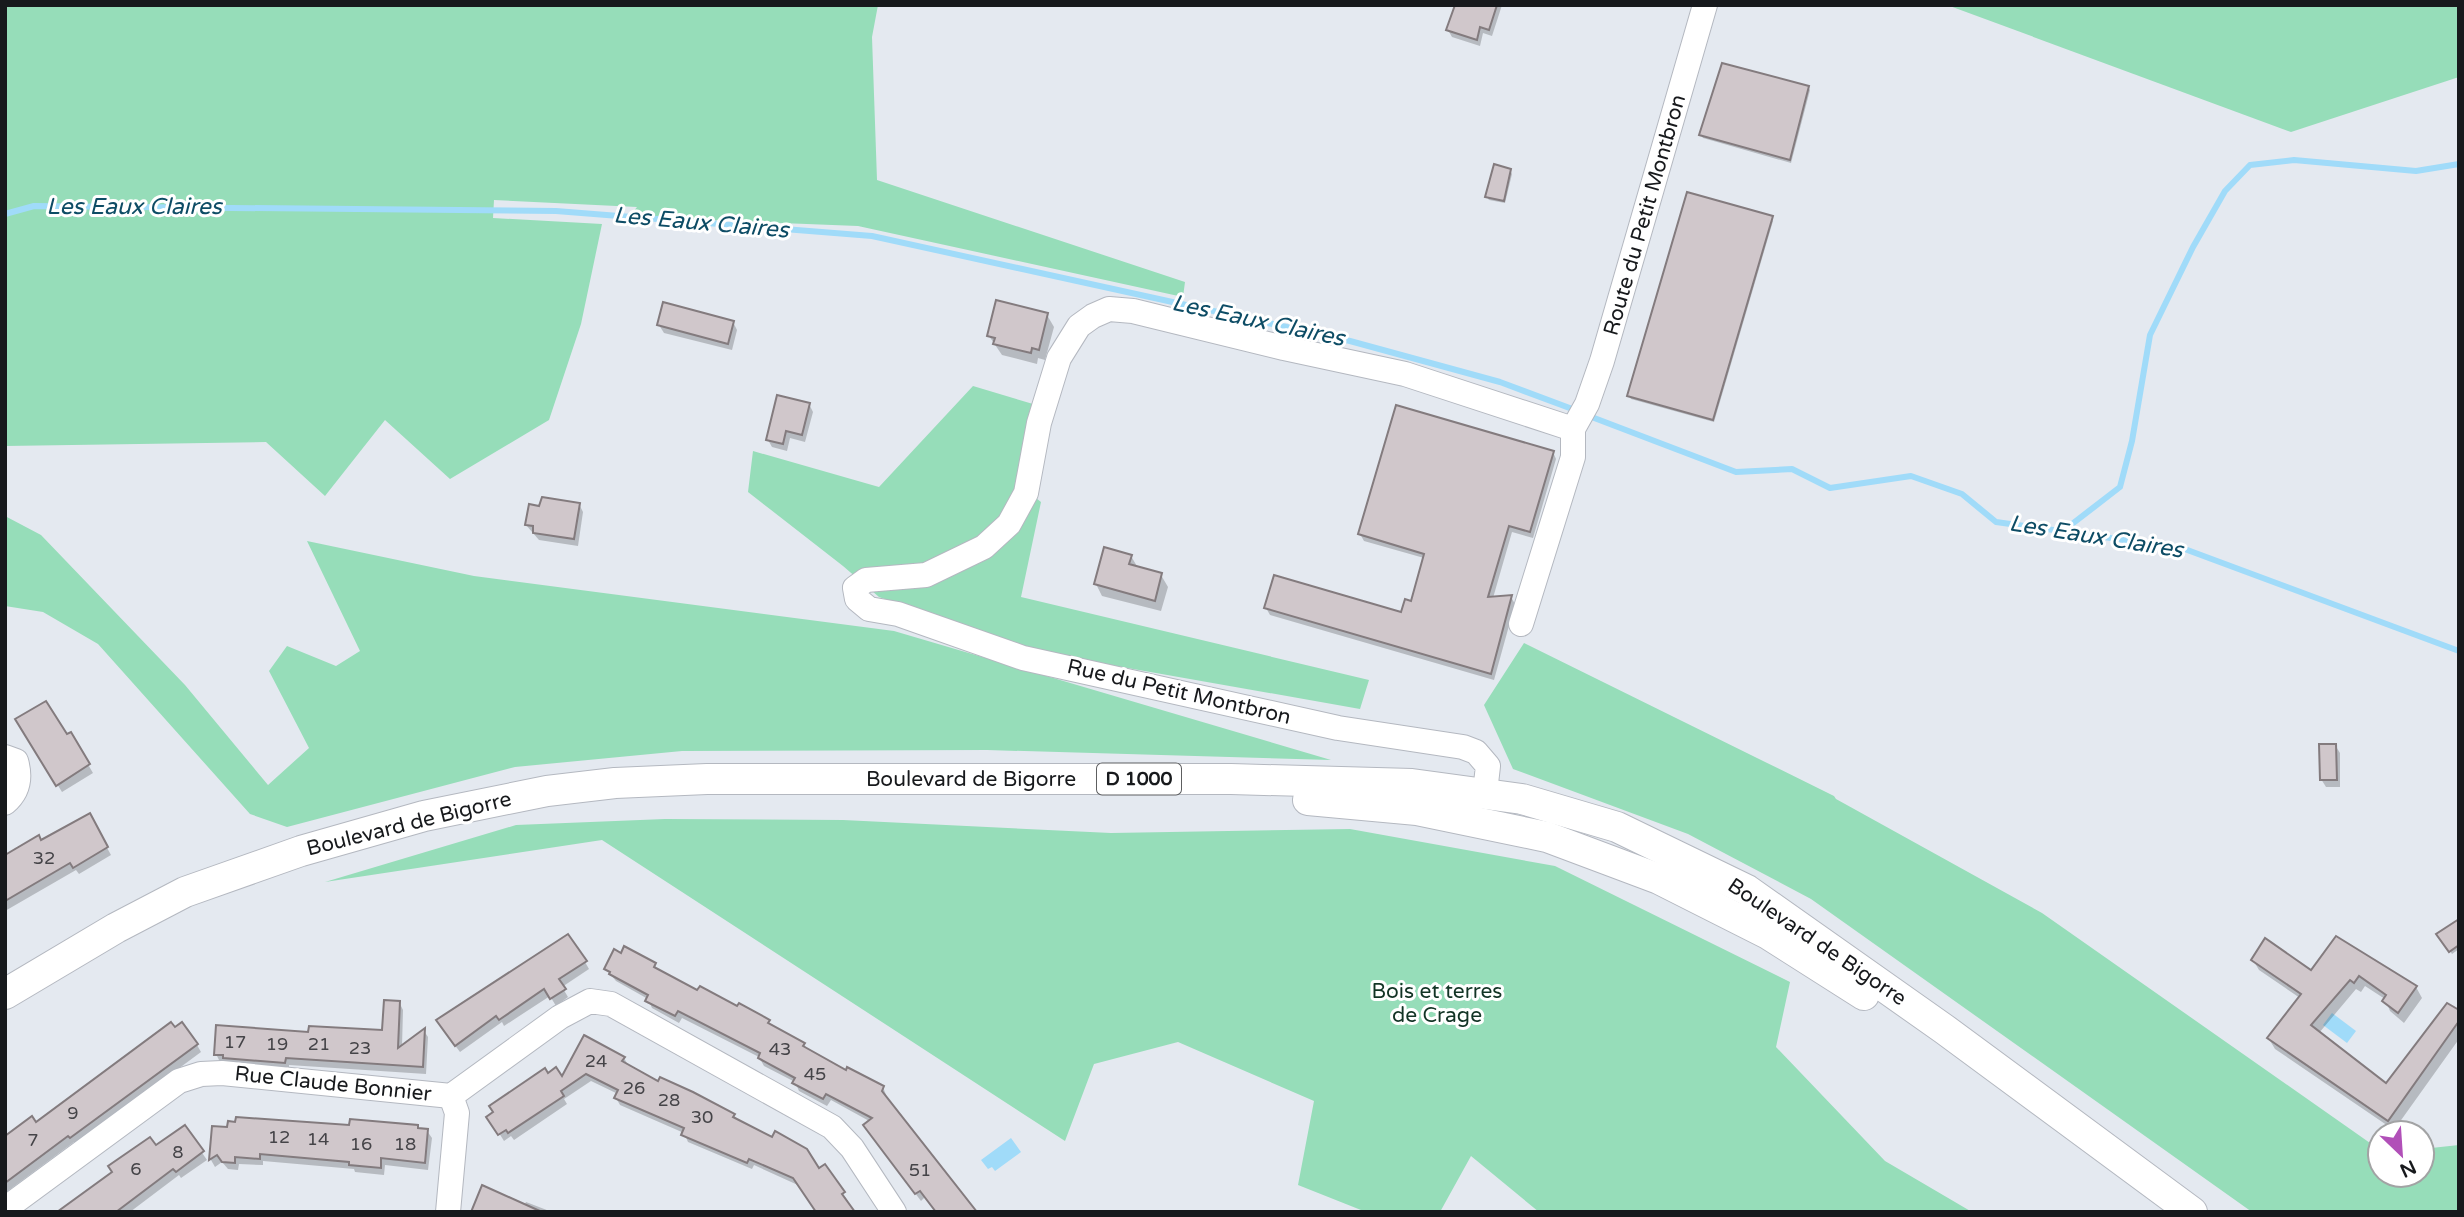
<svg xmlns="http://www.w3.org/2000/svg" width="2464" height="1217" font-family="'Varela Round',sans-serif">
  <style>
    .green { fill: #96ddb9 }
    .water { fill: #a0dbf9 }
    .shadow { fill: #0003 }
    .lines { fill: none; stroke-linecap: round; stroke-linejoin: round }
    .stream { stroke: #a0dbf9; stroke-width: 6 }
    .building { fill: #d0c7cb; stroke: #837b7e; stroke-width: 2 }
    .minor-casing { stroke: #b4b8c0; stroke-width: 26 }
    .major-casing { stroke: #b4b8c0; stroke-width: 32 }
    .minor { stroke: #fff; stroke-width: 24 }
    .major { stroke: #fff; stroke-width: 30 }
    .labels { text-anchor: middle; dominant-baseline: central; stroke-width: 6; stroke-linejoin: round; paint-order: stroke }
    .number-label { font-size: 18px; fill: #454448 }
    .shield { fill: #fff; stroke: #5d5e60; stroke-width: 2 }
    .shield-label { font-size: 19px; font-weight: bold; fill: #17191c }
    .street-label { font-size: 21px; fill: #17191c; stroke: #fff }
    .park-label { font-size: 21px; fill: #123425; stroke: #fff }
    .water-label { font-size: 23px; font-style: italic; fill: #0d4c65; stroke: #fff }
  </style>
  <rect width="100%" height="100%" fill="#e4e9f0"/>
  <g class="green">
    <polygon points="5,5 878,5 872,37 877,180 1185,282 1183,297 858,226 629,217 637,207 494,200 493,218 602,224 581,324 549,420 450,479 385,420 325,496 266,442 5,446"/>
    <polygon points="1947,5 2459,5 2459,77 2291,132"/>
    <polygon points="973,386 1033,404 1019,485 1041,502 1021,597 1369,680 1360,709 1037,652 879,597 843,566 748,492 753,451 879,487"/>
    <polygon points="5,516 41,535 185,685 268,785 309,748 269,671 287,646 336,666 360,651 307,541 474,576 894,631 1331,760 987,750 682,751 515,767 287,827 250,814 98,644 43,612 5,606"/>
    <polygon points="1524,643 1834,796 1836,799 2042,913 2380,1150 2380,1175 2422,1175 2422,1149 2459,1145 2459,1212 2252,1212 1811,899 1688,834 1513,769 1484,705"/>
    <polygon points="665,819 843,820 1111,833 1350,829 1555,866 1790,982 1776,1047 1885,1161 1972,1212 1539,1212 1471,1156 1440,1212 1366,1212 1298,1185 1314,1101 1178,1042 1094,1064 1065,1141 602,840 325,882 516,825"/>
  </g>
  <g class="water">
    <polygon points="2332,1013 2356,1031 2347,1043 2323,1025"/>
    <polygon points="1011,1138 1021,1152 995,1171 992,1167 988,1169 981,1160"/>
  </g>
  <g class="shadow">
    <polygon points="1457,5 1502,5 1492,36 1483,33 1480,46 1452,37 1448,30"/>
    <polygon points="1808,87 1810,90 1791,163 1703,138 1701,135"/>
    <polygon points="1510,170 1512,174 1505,203 1489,200 1487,197"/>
    <polygon points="1771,218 1773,221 1714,422 1631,399 1629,395"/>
    <polygon points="1047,315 1054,327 1045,360 1038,358 1037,364 1002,355 989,336"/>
    <polygon points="733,322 737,330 732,350 664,333 659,325"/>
    <polygon points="809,404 813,412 805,442 790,438 787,451 772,447 768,440"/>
    <polygon points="1553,452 1556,459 1533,538 1512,532 1493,598 1511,597 1515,604 1494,680 1270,615 1266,608 1402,615 1412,603 1424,558 1364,541 1360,534"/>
    <polygon points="579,504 583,512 578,546 539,540 526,525 541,508"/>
    <polygon points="1131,556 1138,568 1161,575 1168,587 1161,611 1102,596 1096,584"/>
    <polygon points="18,720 66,736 70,734 93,773 62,792"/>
    <polygon points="2335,745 2340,753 2340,787 2326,787 2321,779"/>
    <polygon points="89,815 111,855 79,874 76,870 5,911 5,858 41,842"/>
    <polygon points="2459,928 2459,949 2452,954 2439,934"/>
    <polygon points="2336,939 2416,987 2422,998 2404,1023 2390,1011 2385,999 2365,986 2361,992 2356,989 2319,1033 2387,1086 2459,1012 2459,1039 2394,1130 2275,1049 2269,1039 2300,998 2259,970 2253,960 2312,973"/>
    <polygon points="585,962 589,969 562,987 568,997 556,1006 550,996 504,1026 502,1022 460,1052 442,1028"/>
    <polygon points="654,965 658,971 698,993 768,1022 772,1027 804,1044 808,1051 846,1072 883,1087 925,1197 921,1201 870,1133 871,1122 831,1100 827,1106 799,1091 795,1082 764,1066 759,1057 682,1018 679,1023 652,1008 648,999 616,981 606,969"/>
    <polygon points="399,1002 403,1010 402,1047 424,1031 428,1037 426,1074 289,1065 289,1070 220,1062 216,1054 310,1034 384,1032"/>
    <polygon points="197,1045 201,1052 75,1145 74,1142 5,1193 5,1138"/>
    <polygon points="624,1058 628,1065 659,1083 734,1115 737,1121 819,1171 825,1167 848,1201 846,1202 800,1186 754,1165 752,1169 688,1142 684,1133 620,1105 616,1098 618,1094 591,1081 564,1099 567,1104 514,1140 511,1136 504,1141 489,1117 548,1075 563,1080"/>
    <polygon points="417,1126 419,1129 427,1131 432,1138 428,1170 385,1165 384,1175 355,1172 354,1169 263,1161 263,1165 239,1164 238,1170 228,1169 222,1162 215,1167 211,1160 214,1128"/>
    <polygon points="185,1128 207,1160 181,1178 179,1175 130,1212 60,1212"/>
    <polygon points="526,1202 552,1212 473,1212 524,1206"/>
  </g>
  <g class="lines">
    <g class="stream">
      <polyline points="5,214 34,206 556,211 872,236 1350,341 1500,382 1575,410"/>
      <polyline points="1589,416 1736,472 1792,469 1830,488 1911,476 1962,494 1996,522 2182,548 2459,651"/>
      <polyline points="2063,531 2120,487 2132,441 2150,335 2193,247 2225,191 2250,165 2294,160 2416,171 2459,164"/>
    </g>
  </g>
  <g class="building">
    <polygon points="1455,5 1497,5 1489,30 1480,27 1477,40 1446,30"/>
    <polygon points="1722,63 1809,86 1790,160 1699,135"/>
    <polygon points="1494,164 1511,169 1504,201 1485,197"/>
    <polygon points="1687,192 1773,216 1713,420 1627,396"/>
    <polygon points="996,300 1048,313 1039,350 1032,348 1031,353 993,344 995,338 987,336"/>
    <polygon points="663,302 734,321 728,344 657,325"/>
    <polygon points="777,395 810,403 802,435 786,431 783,444 766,440"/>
    <polygon points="1396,405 1554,451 1530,532 1509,526 1488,597 1512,595 1491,674 1264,608 1274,575 1401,612 1405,599 1411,601 1424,554 1358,534"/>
    <polygon points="542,497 580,503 574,539 533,533 533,526 525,525 529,504 539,506"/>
    <polygon points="1104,547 1132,555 1129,564 1162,573 1155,601 1094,584"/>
    <polygon points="46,701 67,734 71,732 90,764 56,786 15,719"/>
    <polygon points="2319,744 2336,744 2337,780 2320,780"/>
    <polygon points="90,813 108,847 73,868 70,863 5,901 5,855 39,835 41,840"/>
    <polygon points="2459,919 2459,945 2449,952 2436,934"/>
    <polygon points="568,934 587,961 559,979 566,989 550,999 544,989 499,1020 496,1016 455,1046 436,1020"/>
    <polygon points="2336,936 2417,986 2398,1013 2382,1001 2386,995 2359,976 2354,983 2350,980 2311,1025 2386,1083 2447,1003 2459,1010 2459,1021 2388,1121 2267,1038 2301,994 2251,960 2265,938 2311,970"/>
    <polygon points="624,946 656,963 654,967 697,990 700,986 737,1006 739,1003 770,1020 768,1023 805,1043 803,1046 846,1070 847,1067 884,1086 882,1091 977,1212 936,1212 920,1191 915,1194 863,1125 872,1118 826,1094 823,1099 792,1083 795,1078 758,1058 760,1053 678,1011 675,1016 645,1001 648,995 609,974 610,972 604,969 614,949 621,953"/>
    <polygon points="384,1000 400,1001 398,1048 425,1028 423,1067 286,1058 285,1063 223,1058 223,1055 214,1055 216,1025 308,1032 309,1026 382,1030"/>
    <polygon points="171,1022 175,1027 182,1022 198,1044 70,1138 68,1136 5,1183 5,1136 32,1116 36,1122"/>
    <polygon points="584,1035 625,1057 622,1061 658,1081 660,1077 693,1092 735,1114 733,1117 772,1137 775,1131 807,1149 819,1168 825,1164 845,1192 842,1194 855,1212 816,1212 793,1178 749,1159 747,1163 681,1135 684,1128 614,1098 618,1090 586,1074 561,1091 564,1096 508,1133 506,1130 498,1135 486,1117 493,1112 489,1106 545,1068 548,1073 556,1067 562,1076"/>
    <polygon points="236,1117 349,1125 350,1119 418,1125 418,1128 428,1129 425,1163 381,1158 381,1168 349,1165 349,1162 260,1154 260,1159 235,1157 235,1163 222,1162 217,1155 209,1160 212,1126 227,1127 228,1121 235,1122"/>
    <polygon points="185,1125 204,1151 176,1172 173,1169 116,1212 57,1212 112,1172 108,1166 150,1137 156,1145"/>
    <polygon points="482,1185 542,1212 471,1212"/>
  </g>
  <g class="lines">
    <defs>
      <g id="minor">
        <polyline points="1573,429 1587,404 1602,361 1705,5"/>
        <polyline points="1521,624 1573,457 1573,429"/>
        <path d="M5 757 16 761C21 778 19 791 5 803"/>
        <polyline points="1485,792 1488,766 1476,752 1463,747 1338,728 1023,658 898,614 869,609 857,599 855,588 866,580 926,575 984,547 1009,524 1026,493 1039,423 1059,358 1079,326 1093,316 1109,309 1133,311 1284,348 1405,374 1573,429"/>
        <polyline points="5,1209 179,1081 201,1074 222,1073 451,1096 560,1017 590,1001 611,1004 832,1127 852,1148 894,1212"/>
        <polyline points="448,1212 457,1113 451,1096"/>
      </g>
      <g id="major">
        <polyline points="1308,800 1417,810 1547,837 1659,879 1768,934 1864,995"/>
        <polyline points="5,994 116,928 185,892 301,851 424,816 547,791 615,783 707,779 1231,779 1412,784 1522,799 1617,827 1747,890 1944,1029 2192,1212"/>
      </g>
    </defs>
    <use href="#minor" class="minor-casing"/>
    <use href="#major" class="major-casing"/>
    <use href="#minor" class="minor"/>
    <use href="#major" class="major"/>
  </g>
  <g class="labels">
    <g class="number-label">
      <text x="44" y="858">32</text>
      <text x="235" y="1042">17</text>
      <text x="277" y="1044">19</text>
      <text x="319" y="1044">21</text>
      <text x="360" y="1048">23</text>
      <text x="780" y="1049">43</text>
      <text x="596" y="1061">24</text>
      <text x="815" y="1074">45</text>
      <text x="634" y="1088">26</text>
      <text x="669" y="1100">28</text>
      <text x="73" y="1113">9</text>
      <text x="702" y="1117">30</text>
      <text x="279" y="1137">12</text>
      <text x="318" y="1139">14</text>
      <text x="33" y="1140">7</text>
      <text x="361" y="1144">16</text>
      <text x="405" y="1144">18</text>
      <text x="178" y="1152">8</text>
      <text x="136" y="1169">6</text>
      <text x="920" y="1170">51</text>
    </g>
    <rect class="shield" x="1097" y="763.5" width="84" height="31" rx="5"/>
    <g class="shield-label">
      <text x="1139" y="779">D 1000</text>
    </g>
    <g class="street-label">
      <text transform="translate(1645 215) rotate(-74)">Route du Petit Montbron</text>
      <text transform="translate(1179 692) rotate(13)">Rue du Petit Montbron</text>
      <text x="971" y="779">Boulevard de Bigorre</text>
      <text transform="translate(409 824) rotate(-14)">Boulevard de Bigorre</text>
      <text transform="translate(1817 942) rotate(34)">Boulevard de Bigorre</text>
      <text transform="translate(333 1084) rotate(6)">Rue Claude Bonnier</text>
    </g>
    <g class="park-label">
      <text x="1437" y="991">Bois et terres<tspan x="1437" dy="24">de Crage</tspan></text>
    </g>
    <g class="water-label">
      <text x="134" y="207">Les Eaux Claires</text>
      <text transform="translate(701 223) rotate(5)">Les Eaux Claires</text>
      <text transform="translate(1258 321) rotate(12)">Les Eaux Claires</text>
      <text transform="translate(2096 537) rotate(9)">Les Eaux Claires</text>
    </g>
  </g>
  <rect width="2464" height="1217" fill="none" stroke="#17191c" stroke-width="14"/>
  <g transform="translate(2401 1154) rotate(155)"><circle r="33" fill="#ffffff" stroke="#a2a3a4" stroke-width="2"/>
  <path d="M0-5L12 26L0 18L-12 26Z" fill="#b150b8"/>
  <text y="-10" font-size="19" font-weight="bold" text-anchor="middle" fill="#17191c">N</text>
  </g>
</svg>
